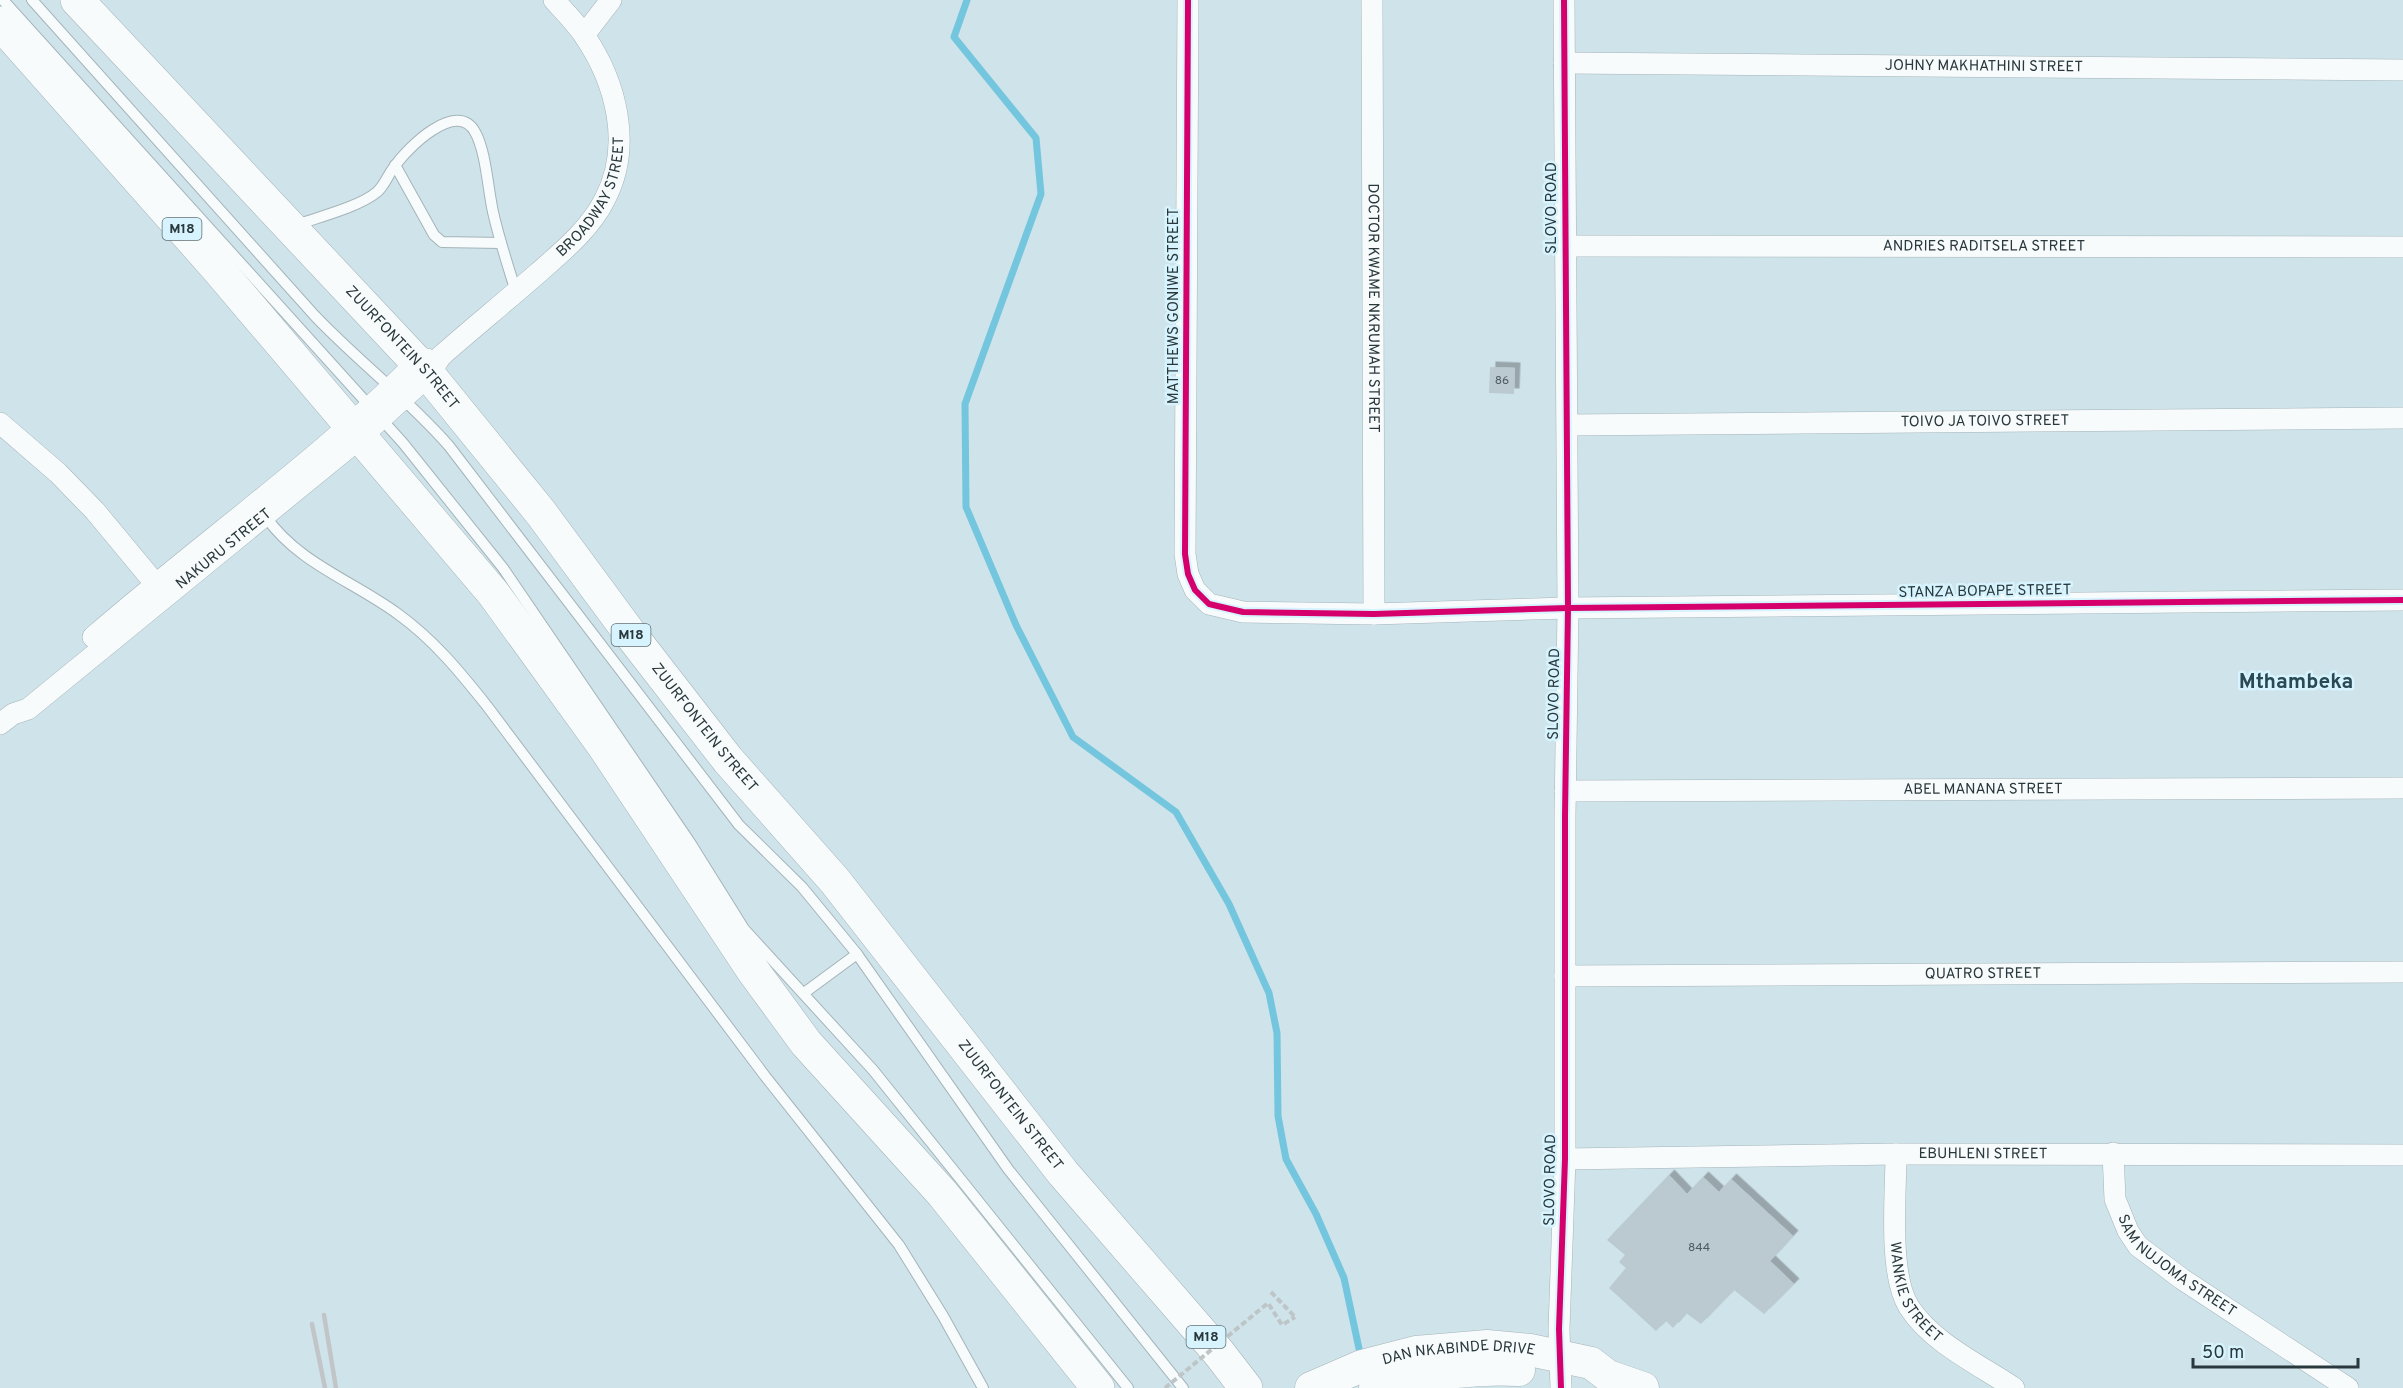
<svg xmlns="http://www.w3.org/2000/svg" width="2403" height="1388" font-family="Overpass,sans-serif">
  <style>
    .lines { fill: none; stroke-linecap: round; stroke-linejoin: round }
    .stream { stroke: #73c6dd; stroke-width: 7 }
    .building { fill: #bbcad0; filter: url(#shadow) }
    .lane-casing { stroke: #a4b4b9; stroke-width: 12 }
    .street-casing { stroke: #a4b4b9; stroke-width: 22 }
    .secondary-casing { stroke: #a4b4b9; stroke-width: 33 }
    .primary-casing { stroke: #a4b4b9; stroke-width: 34 }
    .path { stroke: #bdc5c7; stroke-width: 4; stroke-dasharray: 6 3; stroke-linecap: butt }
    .lane { stroke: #f8fbfc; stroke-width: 10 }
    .street { stroke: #f8fbfc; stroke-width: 21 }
    .secondary { stroke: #f8fbfc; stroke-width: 32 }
    .primary { stroke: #f8fbfc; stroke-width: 33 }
    .rail { stroke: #c1c5c7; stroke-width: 4.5 }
    .path-bridge { stroke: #bdc5c7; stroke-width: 4; stroke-dasharray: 6 3; stroke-linecap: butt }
    .cycleway-casing { stroke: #d7f4fe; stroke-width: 10 }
    .cycleway { stroke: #d6006c; stroke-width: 6 }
    .labels { text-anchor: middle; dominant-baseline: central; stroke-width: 5; stroke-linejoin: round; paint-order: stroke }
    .number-label { font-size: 12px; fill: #4e5c61 }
    .shield { fill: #d7f4fe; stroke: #5d7076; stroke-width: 1.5 }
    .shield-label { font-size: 14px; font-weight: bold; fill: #29383c }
    .street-label { font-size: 15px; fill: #29383c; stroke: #d7f4fe }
    .district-label { font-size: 21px; font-weight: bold; fill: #294a54; stroke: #d7f4fe }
  </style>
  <defs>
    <filter id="shadow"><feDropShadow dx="5.5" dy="-5.5" stdDeviation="0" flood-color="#0004"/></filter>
  </defs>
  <rect width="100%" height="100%" fill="#cfe3ea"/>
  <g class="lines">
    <polyline class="stream" points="967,0 954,37 1036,138 1041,194 965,404 966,507 1016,625 1073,737 1176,812 1229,904 1269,993 1277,1033 1278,1116 1286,1159 1316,1214 1344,1278 1361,1358"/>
  </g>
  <g class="building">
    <polygon points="1490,367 1515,368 1514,394 1489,393"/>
    <polygon points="1669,1175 1687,1194 1703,1177 1719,1192 1731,1179 1793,1236 1770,1261 1794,1284 1764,1314 1734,1290 1701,1324 1686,1313 1673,1328 1666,1321 1656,1331 1609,1288 1626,1268 1619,1262 1625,1255 1607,1240"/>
  </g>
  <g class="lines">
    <defs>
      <g id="lane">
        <polyline points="3,0 403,443 503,568 689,841 744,929 873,1070 1128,1388"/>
        <path d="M32 0 315 316C359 362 408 399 449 446L739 825 802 887 857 954 1008 1169 1183 1388"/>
        <polyline points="395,165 434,235 442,242 501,243"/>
        <path d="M296 225C319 217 359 207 377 192 385 185 388 174 395 166 407 148 457 99 475 132 486 151 488 190 493 212 499 239 508 266 516 292"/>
        <path d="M266 517C298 563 353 581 398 614 434 640 460 672 487 706L765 1076 899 1245 943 1316 983 1388"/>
        <polyline points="804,993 857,954"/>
      </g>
      <g id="street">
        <polyline points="1188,0 1185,554 1188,574 1195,590 1209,604 1243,612 1374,614 1568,608 2403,600"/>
        <path id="s1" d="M1372 0 1374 614"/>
        <polyline points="584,35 611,0"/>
        <path id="s2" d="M1564 63 2403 70"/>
        <path id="s3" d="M1564 246 2403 247"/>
        <polyline points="0,423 58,473 95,511 163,593"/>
        <path id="s4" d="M1568 425 2403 418"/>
        <path d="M93 637C200 544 317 462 417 362L427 359"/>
        <path id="s5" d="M0 724 13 714 28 709 360 438 429 375 441 356C473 328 506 301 538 273 563 251 590 229 605 199 633 145 616 82 584 35 575 22 564 11 554 0"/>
        <path id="s6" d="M1565 791 2403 788"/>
        <path id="s7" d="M1565 976 2403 972"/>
        <path id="s8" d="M2113 1153 2115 1199 2128 1231 2138 1246 2182 1279 2348 1388"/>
        <path id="s9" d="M1896 1154C1896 1194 1888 1274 1909 1307 1932 1343 1980 1365 2014 1388"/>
        <path id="s10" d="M1565 1159 1896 1154 2403 1155"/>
        <polyline points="1561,1388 1559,1329 1565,1159 1565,816 1568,608 1564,0"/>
      </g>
      <g id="secondary">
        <path id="s11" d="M1311 1388 1362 1366 1416 1352 1487 1346 1530 1350 1591 1363 1608 1376 1643 1388"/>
        <path d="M1375 1388C1423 1376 1468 1367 1519 1370"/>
      </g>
      <g id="primary">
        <path id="s12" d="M77 0 429 375 541 513 631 635 728 760 835 881 1063 1173 1219 1353 1246 1388"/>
        <polyline points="0,23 217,268 493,593 603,745 754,972 806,1043 942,1193 1098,1388"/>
      </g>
    </defs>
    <use href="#lane" class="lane-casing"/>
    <use href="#street" class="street-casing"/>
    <use href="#secondary" class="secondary-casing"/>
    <use href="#primary" class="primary-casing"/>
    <polyline class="path" points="1271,1292 1295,1317"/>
    <use href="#lane" class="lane"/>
    <use href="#street" class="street"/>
    <use href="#secondary" class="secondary"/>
    <use href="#primary" class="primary"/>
    <g class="rail">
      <polyline points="324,1315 336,1388"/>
      <polyline points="312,1324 325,1388"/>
    </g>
    <polyline class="path-bridge" points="1165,1388 1268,1303 1282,1325 1295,1317"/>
    <defs>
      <g id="cycleway">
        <polyline points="1188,0 1185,554 1188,574 1195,590 1209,604 1243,612 1374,614 1568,608 2403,600"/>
        <polyline points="1561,1388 1559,1329 1565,1159 1565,816 1568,608 1564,0"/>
      </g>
    </defs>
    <use href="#cycleway" class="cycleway-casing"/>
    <use href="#cycleway" class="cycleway"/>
  </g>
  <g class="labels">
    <g class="number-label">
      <text x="1502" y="381">86</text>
      <text x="1699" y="1248">844</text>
    </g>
    <g class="shield">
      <rect x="162.5" y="218" width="39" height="22" rx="4.5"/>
      <rect x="611.5" y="624" width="39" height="22" rx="4.5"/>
      <rect x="1186.5" y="1326" width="39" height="22" rx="4.5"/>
    </g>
    <g class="shield-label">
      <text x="182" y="229">M18</text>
      <text x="631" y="635">M18</text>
      <text x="1206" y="1337">M18</text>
    </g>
    <g class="street-label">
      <text stroke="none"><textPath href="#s2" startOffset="420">JOHNY MAKHATHINI STREET</textPath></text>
      <text stroke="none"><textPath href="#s5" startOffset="801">BROADWAY STREET</textPath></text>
      <text transform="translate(1552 208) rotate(-90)">SLOVO ROAD</text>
      <text stroke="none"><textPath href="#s3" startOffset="420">ANDRIES RADITSELA STREET</textPath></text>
      <text transform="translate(1174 306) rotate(-90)">MATTHEWS GONIWE STREET</text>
      <text stroke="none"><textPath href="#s1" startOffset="308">DOCTOR KWAME NKRUMAH STREET</textPath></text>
      <text stroke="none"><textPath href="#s12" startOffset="476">ZUURFONTEIN STREET</textPath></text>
      <text stroke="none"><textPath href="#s4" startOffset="417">TOIVO JA TOIVO STREET</textPath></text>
      <text stroke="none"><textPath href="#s5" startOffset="285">NAKURU STREET</textPath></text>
      <text transform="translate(1985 592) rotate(-1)">STANZA BOPAPE STREET</text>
      <text transform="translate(1555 694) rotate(-89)">SLOVO ROAD</text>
      <text stroke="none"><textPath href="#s12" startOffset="962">ZUURFONTEIN STREET</textPath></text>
      <text stroke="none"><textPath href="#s6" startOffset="418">ABEL MANANA STREET</textPath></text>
      <text stroke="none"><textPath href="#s7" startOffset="418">QUATRO STREET</textPath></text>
      <text stroke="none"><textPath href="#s12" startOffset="1448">ZUURFONTEIN STREET</textPath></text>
      <text stroke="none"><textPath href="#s10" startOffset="418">EBUHLENI STREET</textPath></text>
      <text transform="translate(1551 1180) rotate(-89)">SLOVO ROAD</text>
      <text stroke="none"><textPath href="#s8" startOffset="140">SAM NUJOMA STREET</textPath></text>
      <text stroke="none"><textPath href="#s9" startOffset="144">WANKIE STREET</textPath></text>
      <text stroke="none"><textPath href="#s11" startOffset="154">DAN NKABINDE DRIVE</textPath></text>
    </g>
    <g class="district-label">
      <text x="2296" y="682">Mthambeka</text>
    </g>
  </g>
  <path d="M2193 1358v9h165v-9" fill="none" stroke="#29383c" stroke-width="3"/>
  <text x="2202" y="1358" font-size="18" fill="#29383c" stroke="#d7f4fe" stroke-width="4.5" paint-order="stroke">50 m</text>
</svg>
